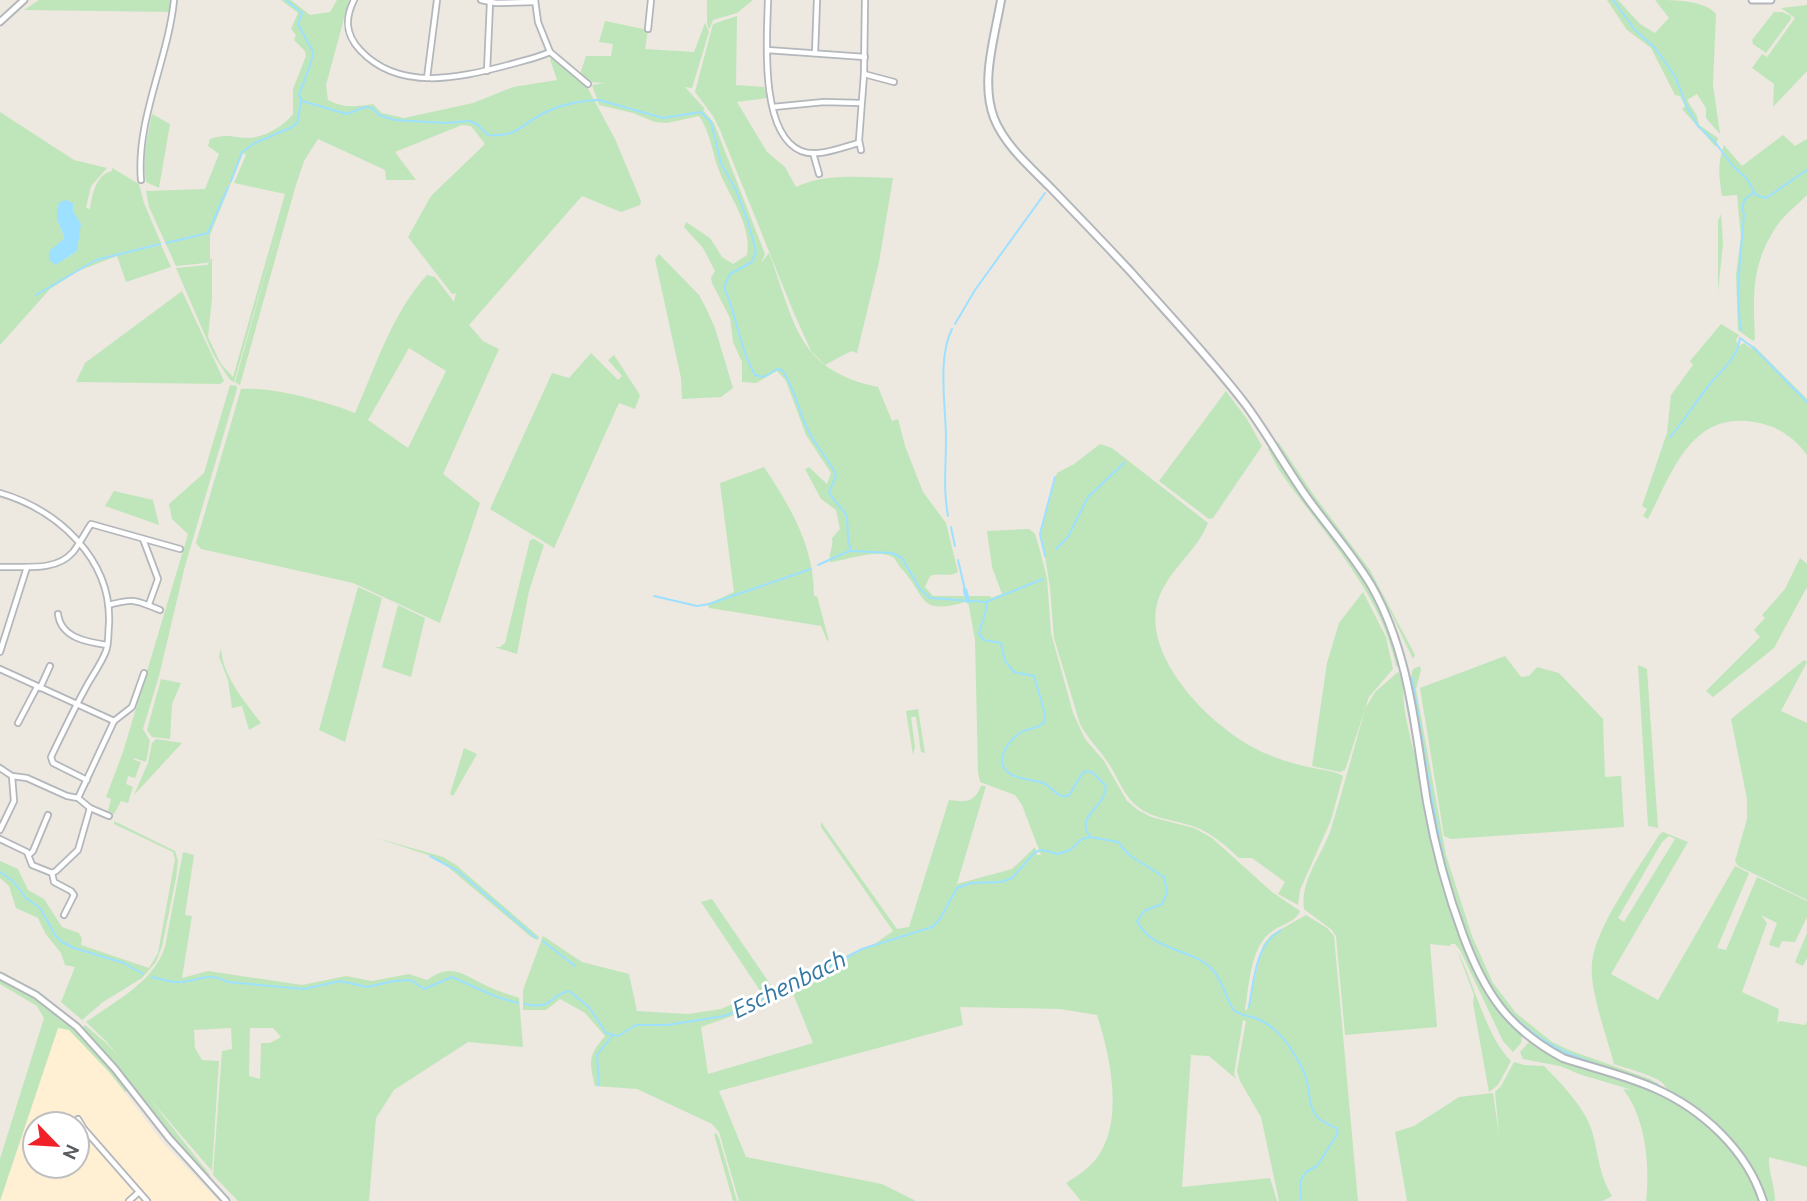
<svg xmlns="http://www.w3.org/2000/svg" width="1807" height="1201" font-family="Ubuntu,sans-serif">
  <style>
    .commercial { fill: #fff0d3; fill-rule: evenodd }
    .green { fill: #bfe6ba; fill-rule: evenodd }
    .water { fill: #9ee0ff }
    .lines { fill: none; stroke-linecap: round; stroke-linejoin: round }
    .stream { stroke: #9ee0ff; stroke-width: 2 }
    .canal { stroke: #9ee0ff; stroke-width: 4.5 }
    .minor-casing { stroke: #b3b7bc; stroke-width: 8 }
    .tertiary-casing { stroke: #b3b7bc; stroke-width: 9 }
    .secondary-casing { stroke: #b2b7bc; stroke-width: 10 }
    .minor { stroke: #fff; stroke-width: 4.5 }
    .tertiary { stroke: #fff; stroke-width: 5 }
    .secondary { stroke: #fff; stroke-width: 6 }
    .labels { text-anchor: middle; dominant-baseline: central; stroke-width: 6; stroke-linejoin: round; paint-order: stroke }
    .water-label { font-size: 24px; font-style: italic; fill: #3377a3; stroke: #fff }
  </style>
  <rect width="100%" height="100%" fill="#ede8e0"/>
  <path class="commercial" d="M58 1028 69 1030 110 1073 164 1144 219 1201H0ZM35 1124H77V1166H35Z"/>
  <g class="green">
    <polygon points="39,0 174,0 172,12 24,10"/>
    <path d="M281 0H291L310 15 330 12 337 0H349L326 85 328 100C344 108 355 107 373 104L382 113 404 118 473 103 513 87 557 80 550 59 553 56 586 85 615 139 641 201 640 205 621 212 582 196 469 325 483 341 499 349 443 474 480 503 440 623 353 583 201 549 196 543 241 389C270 386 328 402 355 413 376 366 392 313 427 275L435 277 454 302 456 293 452 294 408 237 431 196 485 144 471 126 462 125 395 152 416 180H386L385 170 318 139 304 161 295 188 240 385 235 382 282 215 234 382 230 380 213 354 176 268 207 265 212 258V299L208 337 221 364 233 377 285 194 234 183 246 155 243 153 210 235V261L206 263 176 266 149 207 146 191 205 189 219 154 208 146 210 139C229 133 232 138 249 138 265 137 284 126 293 114V89L306 56 305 51 294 40 296 35 291 29 298 13ZM409 348 446 371 408 448 368 420Z"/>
    <polygon points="707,0 753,0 737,13 713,20 709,30 707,24"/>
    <path d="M1607 0H1618L1640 24 1655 33 1669 18 1655 0C1674 0 1705 0 1716 14L1713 85 1720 134 1706 118V108L1697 94 1687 100 1697 116 1699 125 1718 138 1716 147 1682 109 1685 106 1680 96 1675 95 1651 48 1627 30Z"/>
    <polygon points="1807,5 1807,71 1773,107 1774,84 1752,68 1762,54 1767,57 1795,18 1781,8"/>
    <polygon points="1774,12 1782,12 1791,16 1791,19 1766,53 1753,44 1752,40"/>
    <path d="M737 16 736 85 764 87 767 98 737 102 767 152 785 167 796 187C824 173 862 177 893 178L879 262 857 353 851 351 825 365 811 351 793 311 720 130 713 116 695 92 713 24Z"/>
    <path d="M605 21 648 30 645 49 694 52 705 23 709 32 692 88 685 87 705 109 703 110 714 123 765 254 761 263 769 253C795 322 796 370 878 387L892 421 898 419 905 446 923 492 946 523 958 572C949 578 939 572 930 576L925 587 933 596H964L966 602C916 616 928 596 900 567 898 564 896 561 894 558 878 547 847 561 830 562 828 554 834 547 832 538L840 529 836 510 821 499 805 469 809 467 827 484 831 473 806 435 786 381 777 371 756 383 742 382V362L733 342 730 318 712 283 711 278 715 271 703 248 684 227 686 222 710 238 722 257 733 264 747 255C752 226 731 199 720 173 712 154 711 133 699 116L667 123 655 122 633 113 599 105 592 85 605 83 589 82 580 74 586 56H611L613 44 599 42Z"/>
    <path d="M0 112 74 160 107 168 91 186 86 208 90 209C92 195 96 174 112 171V168L139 184 144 203 161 243 116 254 161 245 171 267 126 282 117 256 78 271 50 289 0 345ZM60 226 77 251 64 260 58 244 64 239Z"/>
    <path d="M152 114 170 124 159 188 146 182C142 158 147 138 152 114Z"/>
    <path d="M1783 135 1795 146 1807 139V195C1797 205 1784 215 1776 227 1751 265 1753 296 1755 339L1753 341 1738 330 1736 275 1741 237 1737 195 1722 196C1719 177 1717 163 1724 145L1742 166Z"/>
    <polygon points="1721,214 1723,243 1718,292 1718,221"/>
    <polygon points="659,254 699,295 706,308 715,328 733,388 721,397 682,399 681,378 655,259"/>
    <polygon points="182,291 224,381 220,384 76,382 85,363"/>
    <path d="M1721 324 1739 335 1736 340 1739 346 1744 343 1751 348 1754 346 1807 399V455C1794 437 1776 425 1754 422 1691 411 1672 473 1648 519L1643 516 1647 509 1642 506 1667 433 1671 395 1693 365 1690 361Z"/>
    <polygon points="591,353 618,380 622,376 608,360 614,355 640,395 635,409 619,403 554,548 490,509 552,373 569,378"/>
    <polygon points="230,385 237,386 237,389 185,566 159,676 143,729 150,741 146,762 134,758 134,760 141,762 135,778 128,776 126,784 133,787 128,803 121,801 114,814 108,811 111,799 106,797 123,752 188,534 172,519 169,504 204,473"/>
    <polygon points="1226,391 1247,419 1262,446 1213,518 1209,519 1159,481"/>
    <polygon points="1275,441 1279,443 1313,494 1370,570 1415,655 1413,659 1392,615 1372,581 1302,486 1274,442"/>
    <path d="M1100 444 1112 448 1208 523C1197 552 1165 572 1157 604 1143 662 1218 734 1267 754 1281 760 1297 765 1313 768 1323 770 1335 771 1343 776L1331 820 1300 890 1298 905 1278 894 1285 882 1252 858H1239C1223 843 1207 829 1185 824 1171 820 1157 818 1144 811 1125 800 1120 781 1109 764 1100 750 1088 739 1080 724L1054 638 1050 587 1041 533 1057 473 1074 464Z"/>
    <path d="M1270 446C1306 508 1360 559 1387 626 1392 639 1399 653 1399 667L1396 666C1381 591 1321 531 1279 470L1268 449Z"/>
    <path d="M764 467C791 508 814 546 814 596H817L829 641 827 640 821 626 709 608 708 604 734 592 720 483Z"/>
    <polygon points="114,491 153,500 159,525 105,506"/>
    <path d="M1029 529 1035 534 1039 547 1047 578 1051 633 1073 713 1085 739 1104 761 1127 801 1138 810 1151 817 1194 828 1212 838 1272 892 1300 911C1294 924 1280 924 1270 933 1250 948 1249 987 1245 1010H1247L1263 945 1271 935 1306 915 1327 928 1334 936 1358 1201H1279L1261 1117 1240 1081 1237 1071 1246 1021 1243 1020 1234 1074 1236 1079 1209 1056 1191 1055 1182 1187 1270 1178 1277 1201H1081L1066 1183C1077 1176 1088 1169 1096 1159 1125 1122 1110 1055 1097 1015L1060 1009 960 1007 963 1025 719 1091 746 1157 882 1184 916 1201H739L719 1132 712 1124 637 1089 595 1086C589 1061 588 1056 605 1036L585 1013 560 999 546 1010H523V990L543 936 582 962 629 974 637 1011 688 1014 721 1009 761 992 701 902 712 899 772 987 876 943 893 931 821 827V822L897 929 909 927 949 800C966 802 974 803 981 786H986L957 884 1012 869 1035 847 1037 855H1041L1022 805 1015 795 980 782 978 772 975 640 967 596H990L991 598 1002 594 992 567 987 531ZM792 991 813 1043 708 1074 701 1027 760 1006 777 995Z"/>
    <polygon points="534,539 544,545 529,591 517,654 494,647 500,647 505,643 530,540"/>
    <polygon points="1800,558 1807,564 1807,587 1774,648 1713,697 1706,691 1760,637 1754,630 1765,618 1762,615 1785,589"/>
    <polygon points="358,587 382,598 345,742 319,730"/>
    <polygon points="1363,592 1386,637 1393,669 1369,697 1345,770 1340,772 1312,766 1327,663 1339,623"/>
    <polygon points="398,605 425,618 411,677 382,667"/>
    <path d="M221 648C222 675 245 702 261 723L249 730 242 706 232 708 228 680 219 657Z"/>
    <polygon points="1505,656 1521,677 1529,676 1537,667 1559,673 1603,719 1605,777 1621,776 1624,827 1451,839 1444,836 1420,688"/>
    <polygon points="1804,660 1807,662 1781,711 1807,723 1807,900 1738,866 1735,861 1747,819 1747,799 1731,719"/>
    <polygon points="1638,665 1647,669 1658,828 1648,826"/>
    <path d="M1420 666 1421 670 1416 689 1446 855 1472 936 1493 983 1516 1013 1552 1042 1569 1050 1650 1079 1659 1084 1660 1088C1615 1073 1565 1063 1528 1033 1444 964 1429 782 1410 680L1413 669Z"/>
    <path d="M1398 672 1402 676C1404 690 1403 704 1406 718 1411 746 1421 773 1427 801 1445 881 1455 979 1522 1034L1521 1043 1513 1052 1503 1041 1460 950 1455 944H1451L1450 946 1430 944 1437 1027 1345 1035 1336 936 1332 930 1304 909C1300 880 1322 856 1331 829 1343 789 1354 749 1365 709L1375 692Z"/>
    <polygon points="161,679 181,683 172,704 170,739 152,737 147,730"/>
    <polygon points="918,709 925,753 921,752 916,717 911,717 915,747 913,755 906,711"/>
    <polygon points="156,739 182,743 134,795 148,763 152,743"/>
    <polygon points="464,748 477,754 453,796 450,794"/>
    <polygon points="114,821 175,851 178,861 176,878 162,946 156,962 142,978 103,1002 82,1020 61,1002 75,967 65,965 61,953 45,933 38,918 16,908 9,886 0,878 0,861 18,869 28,890 44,899 62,927 79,933 82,939 81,945 149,968 158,953 175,859 173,852 114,824"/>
    <path d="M1663 832 1688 842 1611 974 1658 1000 1735 866 1749 873 1717 948 1726 950 1757 877 1807 901V917L1795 942 1782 941 1779 948 1769 945 1777 923 1761 915 1767 923 1742 992 1779 1009 1777 1024 1779 1021 1805 1025 1807 1022V1167L1769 1157C1768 1172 1775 1185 1775 1201H1766C1748 1149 1715 1121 1671 1092 1666 1089 1664 1083 1660 1081 1647 1073 1628 1069 1614 1064 1607 1037 1589 989 1592 963 1595 927 1639 868 1659 835ZM1669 836 1675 839 1624 922 1618 918 1662 842Z"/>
    <polygon points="377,838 443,857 456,865 539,937 538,940 531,937 448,867 428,855"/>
    <path d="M183 852 194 855 185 915 192 916 182 978 208 971 302 985 346 976 372 981 409 974 427 980C450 963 461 973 483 984 494 990 507 994 519 998L523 1047 468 1042 394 1090 376 1118 369 1201H238L213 1175 222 1051 232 1049 231 1028 194 1030 195 1048 202 1060 219 1061 212 1171 149 1098 210 1175 208 1178 178 1145 83 1027 85 1025 106 1043 120 1058 105 1040 86 1022C115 1001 153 983 165 947ZM250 1028H273L281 1037 270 1043H261L260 1079 249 1076Z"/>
    <polygon points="1807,933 1807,958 1803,966 1795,962"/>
    <path d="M1457 950C1474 982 1486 1037 1511 1061L1498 1085 1489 1092 1473 1003 1474 995Z"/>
    <path d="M0 978 44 1003 46 1008H50C80 1032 105 1060 129 1090L125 1092 110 1073 69 1030 58 1028 0 1201V1159L44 1018 37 1006 0 984Z"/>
    <path d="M1529 1042C1541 1046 1550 1055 1562 1060 1592 1073 1625 1078 1655 1091 1705 1113 1739 1152 1761 1201H1646C1650 1165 1646 1118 1623 1089L1632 1090 1579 1074 1560 1066 1523 1059 1520 1052Z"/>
    <path d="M1514 1062 1524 1065 1544 1066C1561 1083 1583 1106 1591 1128 1599 1153 1598 1173 1612 1196L1603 1201H1407L1395 1132 1414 1126 1459 1097 1493 1093 1499 1135 1495 1092 1501 1086Z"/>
    <polygon points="716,1133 719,1138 737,1201 733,1201 714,1134"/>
  </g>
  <path class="water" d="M66 200 73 203V211L81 224 77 251 56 265 49 260V251L64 239C61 222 53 222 59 202Z"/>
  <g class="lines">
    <g class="stream">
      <path d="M286 0 302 13 298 24 313 52C312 63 303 84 299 95L302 101 347 114 365 107 372 108 379 115 395 120 446 123 470 121 478 125 488 135C518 137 519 126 544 113 559 105 583 100 599 100L663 118 701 112 711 122 721 163 736 190 748 222 756 251 752 262 730 274 724 287C737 316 739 347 755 375L764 377 777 369 782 370C796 389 798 412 809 432 817 448 829 459 836 475L829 493 847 516 848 539 851 551 892 553 902 558 920 589 930 598 986 602C988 614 981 621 979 634L984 640 1001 643 1005 661 1014 672 1034 676 1045 714 1044 723C1033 731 1028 727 1020 733 1008 741 993 762 1009 773 1017 779 1031 780 1041 782 1052 785 1055 798 1068 796 1075 788 1077 779 1085 771L1092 772 1106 786C1105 791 1104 798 1100 802 1091 814 1079 821 1090 837"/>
      <polyline points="1613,0 1635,30 1655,48 1675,76 1687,107 1698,126 1714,141 1733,166 1747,179 1756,195 1766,198 1807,170"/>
      <polyline points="231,181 242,152 255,143 292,127 297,123 301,102"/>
      <polyline points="166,243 208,233 228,187"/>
      <polyline points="36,295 96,260 160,244"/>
      <polyline points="955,324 975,290 1045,193"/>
      <path d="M1741 330C1735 291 1741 254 1744 215 1740 204 1744 197 1755 192"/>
      <path d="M1670 437C1685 420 1696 401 1710 384 1723 368 1737 359 1740 338L1754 348 1807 402"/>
      <path d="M948 516C943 490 946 465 946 439 946 407 937 358 952 329"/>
      <polyline points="951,527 955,546"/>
      <polyline points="1056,549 1068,537 1088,497 1124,463"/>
      <polyline points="1045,556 1040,534 1055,477"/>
      <polyline points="958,560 965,590"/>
      <polyline points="818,565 849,551"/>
      <polyline points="654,596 697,606 709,604 811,569"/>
      <polyline points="986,602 1043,579"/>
      <path d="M1412 678C1430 778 1438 883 1484 975"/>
      <polyline points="1407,703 1413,733"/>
      <polyline points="430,856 458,871 536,938"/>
      <polyline points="0,872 13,881 26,898 40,908 55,935 62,942 74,948 124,963 143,974"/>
      <polyline points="543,941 575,966"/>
      <path d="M152 977C161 979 172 983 181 982 201 980 208 972 228 982L304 989 340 981 367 987 394 981 411 980 424 989 452 977 497 997 518 1003"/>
      <polyline points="1492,989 1499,999"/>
      <path d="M524 1004C529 1005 537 1006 542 1005 553 1003 554 994 569 991L589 1007 606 1033 618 1036 636 1025H667L724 1016 755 1004 775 989 808 978 862 949 932 927 940 919 957 888 971 883 1001 882 1012 878 1035 852 1042 850 1058 854 1070 850 1082 839 1090 837 1118 842 1129 855 1164 877 1167 893 1162 904 1144 911 1137 921C1151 951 1191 948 1212 969 1223 980 1228 1006 1235 1011 1240 1015 1249 1016 1255 1018 1271 1024 1281 1034 1291 1049 1297 1059 1305 1070 1307 1082 1312 1109 1308 1116 1336 1128L1338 1133 1317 1166 1306 1172 1300 1181 1301 1201"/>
      <path d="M1502 1004C1548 1057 1596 1062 1658 1085"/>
      <path d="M1249 1007C1254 980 1255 945 1281 930"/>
      <polyline points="599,1085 597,1055 612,1036"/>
    </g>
    <polyline class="canal" points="965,590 968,601"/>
    <defs>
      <g id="minor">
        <path d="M354 0C345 18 345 34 360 50 399 92 459 78 508 65 522 61 537 58 550 52"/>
        <polyline points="481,0 496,3 535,2"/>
        <polyline points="535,0 538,22 550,52 588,84"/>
        <path d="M768 0C767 37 759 133 801 151 818 158 842 147 859 143"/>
        <polyline points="648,29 651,0"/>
        <polyline points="767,50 865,57"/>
        <polyline points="815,53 817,0"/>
        <polyline points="487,71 490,3"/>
        <polyline points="864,74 894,82"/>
        <polyline points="427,78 437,0"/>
        <polyline points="773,107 824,102 861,103"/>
        <polyline points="861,150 859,140 864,74 865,0"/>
        <polyline points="813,153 819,174"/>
        <path d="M141 180C136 119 168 60 174 0"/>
        <path d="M0 493C58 510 112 559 109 624 108 633 109 643 106 651 101 664 92 676 85 689 73 711 62 734 51 757L53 763 87 780"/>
        <polyline points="143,539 158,579 149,604"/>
        <path d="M0 567C24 566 56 572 73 552 80 543 85 533 91 524L180 549"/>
        <path d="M108 605C136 598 135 600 160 610"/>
        <path d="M58 614C61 638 87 642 107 645"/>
        <polyline points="0,652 27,567"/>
        <polyline points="0,669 114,721"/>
        <polyline points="40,688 50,666"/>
        <polyline points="18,723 37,687"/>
        <polyline points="0,768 12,776 27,778 67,796 78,798 90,808 109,816"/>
        <polyline points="78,798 114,721 132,707 144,673"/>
        <polyline points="0,830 14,801 12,776"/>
        <polyline points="0,839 27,852 32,865 52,873 56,871 78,850 90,808"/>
        <polyline points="29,855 33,851 48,815"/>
        <polyline points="52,873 54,882 71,891 74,895 64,915"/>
        <polyline points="78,1119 84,1129 147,1201"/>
        <polyline points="129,1201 139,1192"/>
      </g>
      <g id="tertiary">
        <polyline points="1752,0 1771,0"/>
        <polyline points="0,22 24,0"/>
        <polyline points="0,976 36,995 77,1027 115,1069 169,1138 226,1201"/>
      </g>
      <path id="secondary" d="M1001 0C995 36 980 82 994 118 1004 144 1029 166 1049 186 1076 214 1104 243 1131 272 1169 315 1211 359 1246 405 1268 435 1286 468 1308 499 1329 528 1353 555 1371 585 1409 651 1415 729 1427 802 1435 847 1447 892 1463 935 1484 992 1508 1029 1563 1058 1593 1068 1625 1075 1654 1088 1702 1109 1747 1150 1763 1201"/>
    </defs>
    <use href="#minor" class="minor-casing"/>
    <use href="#tertiary" class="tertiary-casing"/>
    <use href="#secondary" class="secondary-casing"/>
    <use href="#minor" class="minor"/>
    <use href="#tertiary" class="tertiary"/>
    <use href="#secondary" class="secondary"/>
  </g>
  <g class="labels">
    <g class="water-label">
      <text transform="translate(789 984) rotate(-26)">Eschenbach</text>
    </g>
  </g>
  <g transform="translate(56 1145) rotate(115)"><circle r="33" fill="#ffffff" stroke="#bdbfc0" stroke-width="2"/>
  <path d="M0-5L12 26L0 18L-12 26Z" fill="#f12129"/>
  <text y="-10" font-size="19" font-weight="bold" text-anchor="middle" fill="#595e62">N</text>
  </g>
</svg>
